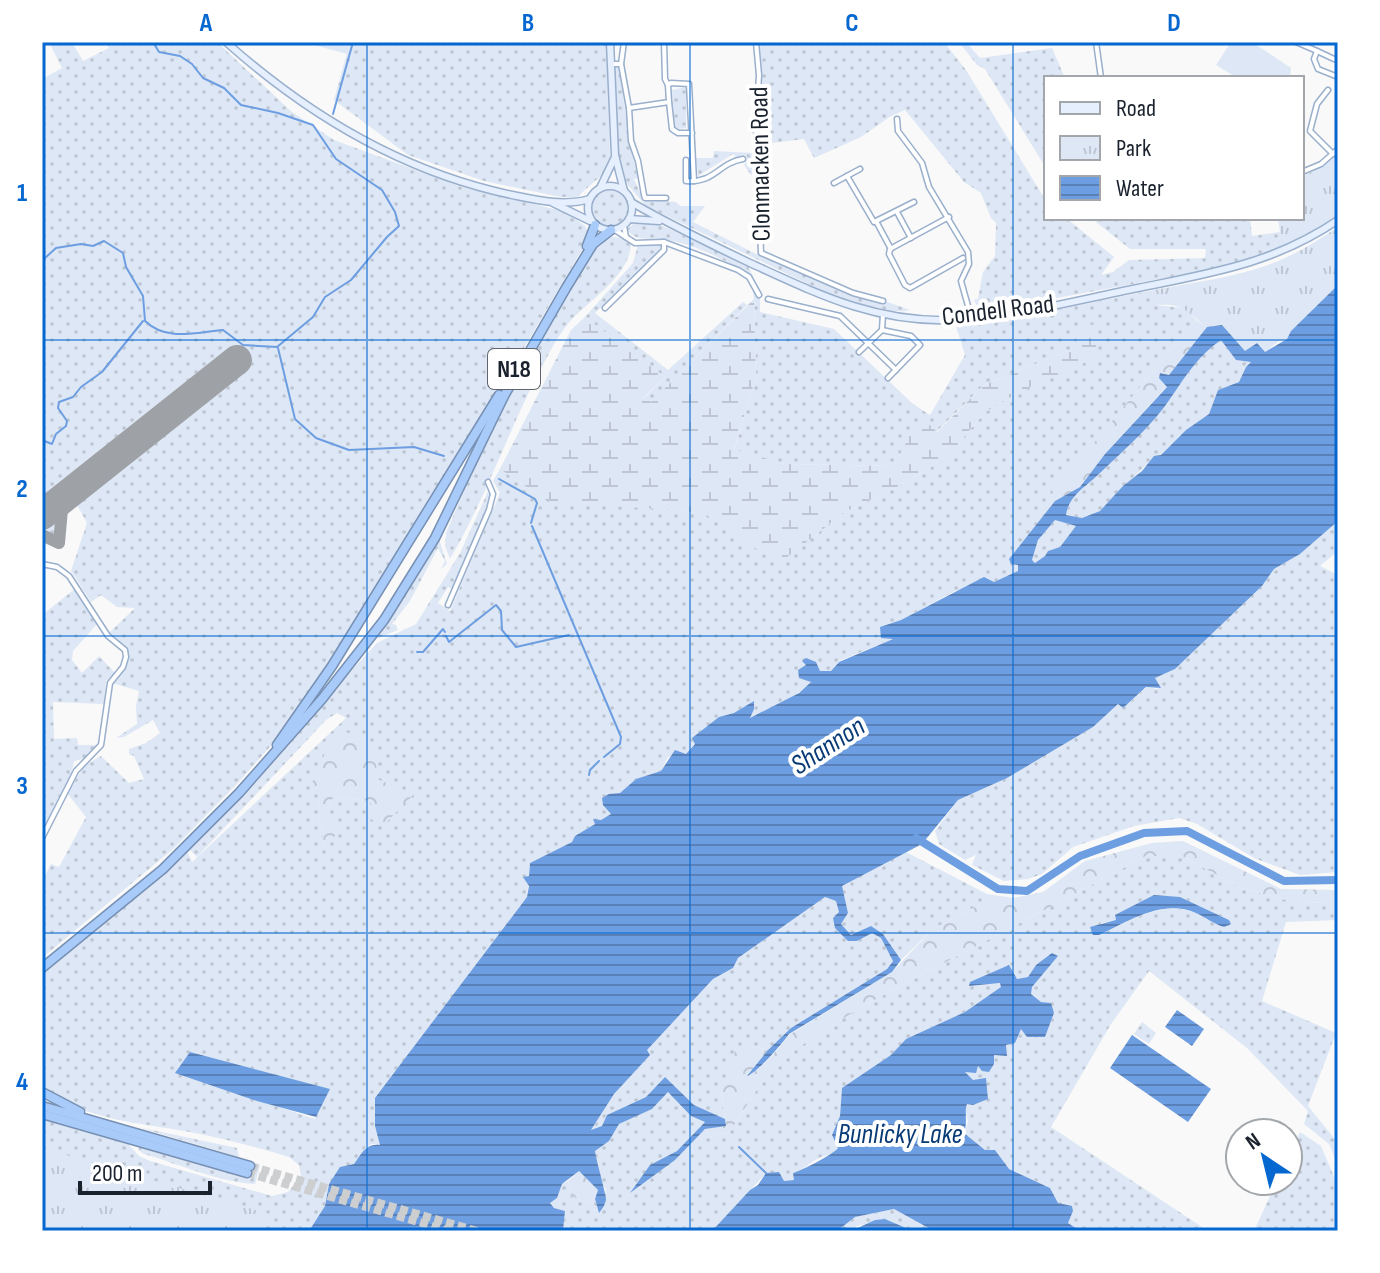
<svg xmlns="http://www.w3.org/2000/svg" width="1380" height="1273" font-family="'Sofia Sans Condensed',sans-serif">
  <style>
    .grass { fill: url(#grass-dots); fill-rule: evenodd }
    .forest { fill: url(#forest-crowns) }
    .wetland { fill: url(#wetland-marsh) }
    .park { fill: url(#park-tufts) }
    .pitch { fill: #dde7f5 }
    .water { fill: url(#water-rules); fill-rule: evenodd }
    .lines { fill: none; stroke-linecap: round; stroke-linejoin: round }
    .stream { stroke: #6d9ee1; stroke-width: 2 }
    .river { stroke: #6d9ee1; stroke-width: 8 }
    .taxiway { stroke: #9ea2a7; stroke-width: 12 }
    .runway { stroke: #9ea2a7; stroke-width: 30 }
    .highway-tunnel { stroke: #ccced0; stroke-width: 8; stroke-dasharray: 8 4; stroke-linecap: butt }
    .street-casing { stroke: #99afcc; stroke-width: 7 }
    .secondary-casing { stroke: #99afcc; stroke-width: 9 }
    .highway-casing { stroke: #7790b3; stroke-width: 11 }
    .street { stroke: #fff; stroke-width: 4 }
    .secondary { stroke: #e5effe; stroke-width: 6 }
    .highway { stroke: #a9cbfa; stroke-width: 8 }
    .grid { fill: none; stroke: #0567d0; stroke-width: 2; stroke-opacity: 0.55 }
    .labels { text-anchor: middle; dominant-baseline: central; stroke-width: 8; stroke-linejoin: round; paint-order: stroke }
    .shield { fill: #fff; stroke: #5f646d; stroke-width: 2 }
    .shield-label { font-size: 24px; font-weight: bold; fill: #1a222e }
    .street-label { font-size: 26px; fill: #1a222e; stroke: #fff }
    .water-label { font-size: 28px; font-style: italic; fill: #083a76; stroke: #fff }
    .neatline { fill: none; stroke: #0567d0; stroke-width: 3 }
    .grid-label { font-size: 26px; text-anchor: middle; font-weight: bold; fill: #0567d0 }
  </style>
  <defs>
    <pattern id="grass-dots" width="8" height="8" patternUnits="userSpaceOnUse" patternTransform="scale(2)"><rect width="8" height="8" fill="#dde7f5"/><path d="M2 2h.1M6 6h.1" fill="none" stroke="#bdc6d2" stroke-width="1.8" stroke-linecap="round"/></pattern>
    <pattern id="forest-crowns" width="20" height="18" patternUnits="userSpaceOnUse" patternTransform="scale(2)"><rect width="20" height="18" fill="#dde7f5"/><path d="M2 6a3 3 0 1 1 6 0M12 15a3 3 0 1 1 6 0" fill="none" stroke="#bdc6d2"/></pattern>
    <pattern id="wetland-marsh" width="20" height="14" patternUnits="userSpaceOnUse" patternTransform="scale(2)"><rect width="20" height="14" fill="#dde7f5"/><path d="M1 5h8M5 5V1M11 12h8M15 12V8" fill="none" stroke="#bdc6d2"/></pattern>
    <pattern id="park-tufts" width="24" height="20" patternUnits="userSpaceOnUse" patternTransform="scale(2)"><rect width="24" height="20" fill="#dde7f5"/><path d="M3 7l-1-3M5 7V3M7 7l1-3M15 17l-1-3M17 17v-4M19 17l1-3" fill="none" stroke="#bdc6d2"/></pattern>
    <pattern id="water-rules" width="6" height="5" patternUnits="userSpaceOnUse" patternTransform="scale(2)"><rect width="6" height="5" fill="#6d9ee1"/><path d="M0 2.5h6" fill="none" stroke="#5980b7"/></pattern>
  </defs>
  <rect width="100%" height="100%" fill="#f9f9f9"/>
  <g class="grass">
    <path d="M49 42H72L83 61 109 48 105 42H217L292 112 334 140 462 187 566 212 585 226 590 236 472 436 291 723 236 785 173 849 42 958V882L51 864 59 867 86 817 67 793 85 765 101 756 129 783 144 779 134 756 129 754V749L146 743 160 733 153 720 124 737 116 738 137 724 136 706 139 691 112 683C135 660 135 653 108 634L135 608 117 607 101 595 91 602 71 571 87 523 76 503 251 366 232 345 42 496V79L62 68Z"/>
    <polygon points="350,42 607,42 610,159 603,174 577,197 561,197 484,181 408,155 334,100"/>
    <polygon points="758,42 944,42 966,70 1046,201 1046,218 1066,218 1114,257 1101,275 1113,272 1129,260 1205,258 1206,249 1130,249 1091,218 1250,218 1252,236 1280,232 1271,253 1225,267 980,312 974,300 978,299 983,272 995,256 996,223 991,218 981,193 964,182 905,110 891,116 861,137 814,158 804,139 764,144 758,142 761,73"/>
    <polygon points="959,42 966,42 980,58 1052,48 1065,78 1046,78 1046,168 985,69 977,65"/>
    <path d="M613 67H619L630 145 638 178 634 179 643 199 676 202 680 206H705L693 222 764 258 910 310C889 316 844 299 823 291L646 206 627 184 620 169Z"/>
    <polygon points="686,87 686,128 679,129 674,126 672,90"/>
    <polygon points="714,151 754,153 756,171 751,175 744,165 748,159 746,155 737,158 733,154 698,176 696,158 713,158"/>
    <circle cx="609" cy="209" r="19"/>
    <path d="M650 220 748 266 760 291V312L834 329 913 404 930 415 965 355 956 326 992 323 1154 290V305L1186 308 1196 320C1147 376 1103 436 1053 490L1055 501 1009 559 1018 564 1019 571 994 582 955 591 901 620 880 627 895 638 839 661 831 671H820L807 665 803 668 811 682C793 699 771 709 748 719 717 706 705 733 686 754L668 757 661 771 636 779 620 793 612 795V814L601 820H594L595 824 575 836 572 842 530 863 527 897 443 1009 375 1126 381 1145 372 1144 366 1147 354 1164 329 1184 325 1206 309 1231H119L42 1224V1119L128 1144 139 1156 150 1161 272 1196 288 1192 301 1176 299 1165 289 1157C260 1148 230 1140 200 1134 147 1123 86 1122 42 1088V972L131 901 182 854 377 643 416 624 460 553 490 487C496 509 462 566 453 589L448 587 438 603 450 611 500 493 493 481 500 469 546 500 679 510 707 515 778 563 845 512 907 482 946 458 985 412 1020 391 1075 348 984 385 936 432 920 417 894 466 785 464 734 450 756 377 754 299 751 277C726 259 692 243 661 239 647 238 635 242 627 229L637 221ZM337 713 346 718 192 862 188 853 190 850 197 857 326 720ZM376 779 372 801 333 798 326 810 325 847 318 811 320 801ZM175 1072 330 1089 315 1119Z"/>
    <path d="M606 236 623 238 631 244C629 280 583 302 564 329 552 345 544 364 534 382 505 440 483 503 450 559L445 546 446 533 492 425 537 342 599 241Z"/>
    <polygon points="654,243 661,244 661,250 656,257 595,313 668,370 743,302 747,305 651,403 644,398 665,377 585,317 633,263 638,245"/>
    <polygon points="1221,339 1236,360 1252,362 1246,367 1239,382 1218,390 1209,414 1186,430 1161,455 1145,466 1100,511 1082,518 1066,515 1069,501 1128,447 1172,396 1182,378 1207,349"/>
    <polygon points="60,505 58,535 53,534 53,538 42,534 42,519"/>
    <polygon points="1055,520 1077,526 1060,547 1048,551 1045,556 1036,563 1032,560 1038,540"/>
    <polygon points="1338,521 1338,551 1320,566 1338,575 1338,872 1300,875 1254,858 1197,824 1179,818 1134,826 1073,847 1042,874 1028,879 1004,881 972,865 976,855 965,860 939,844 935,831 958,800 1007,778 1093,727 1118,704 1123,708 1147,687 1157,689 1160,687 1155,678 1175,669 1262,586 1274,569 1300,554"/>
    <polygon points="438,536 447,564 441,569 445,561 438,548 410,601 392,624 396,625 398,630 378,638"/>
    <polygon points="76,588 97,624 73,651 72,660 82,673 99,656 115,673 106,681 104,704 53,702 54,739 77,738 78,745 97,745 87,758 74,761 71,776 45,826 42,825 42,615"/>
    <polygon points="904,851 987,894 979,905 933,929 901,960 883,934 871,926 851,935 841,924 848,913 841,886"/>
    <path d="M1146 856H1182L1241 888 1294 902 1338 903V920L1286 922 1262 1001 1336 1033 1308 1106 1338 1143V1165L1329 1144 1304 1124 1308 1111 1247 1048 1149 971 1111 1024 1051 1127 1208 1231H1106L1101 1227C1090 1233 1078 1233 1068 1223L1073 1211 1058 1203 1050 1188 1009 1169 995 1150H985L964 1133 968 1122 965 1109 973 1080 964 1072H972L978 1066 989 1072 994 1064V1054L1021 1029 1045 1037 1054 1013 1031 994 1032 987 1057 956 1036 965 1029 977 969 986 1001 983 1002 987 965 1012 906 1039 891 1055 842 1088 840 1116 832 1135 838 1148C832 1156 828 1154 819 1158 810 1162 804 1170 793 1173L795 1180 784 1181 766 1173 712 1231H563L565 1211 554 1208 550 1203 557 1198 562 1184 568 1181 572 1196 584 1202 595 1199 599 1212 606 1190 599 1178 594 1151 609 1141 619 1124 652 1109 668 1092 691 1116 705 1122 677 1151 650 1165 675 1160 693 1140 729 1133 761 1083 794 1050 863 1006ZM1180 897 1229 920 1224 927C1213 924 1206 917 1196 913 1162 899 1128 922 1099 935H1093L1101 923 1117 920 1115 916Z"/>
    <polygon points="825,897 836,901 840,912 833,918 857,941 871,933 881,938 893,960 887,969 791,1028 768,1050 752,1046 721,1092 725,1119 694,1105 665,1077 646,1097 607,1115 602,1126 590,1132 614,1094 649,1055 646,1050 713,979 733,968 738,958"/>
    <polygon points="1142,1022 1156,1033 1149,1044 1134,1034"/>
    <polygon points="138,1127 237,1148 239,1157"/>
    <polygon points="1300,1132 1321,1146 1338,1186 1338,1231 1254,1231 1277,1181 1288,1181 1288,1158"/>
    <path d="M140 1145 249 1176 252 1163 260 1165 255 1184C218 1182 179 1164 144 1154L138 1150Z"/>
    <polygon points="894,1209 934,1231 913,1231 885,1219 857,1226 851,1231 837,1231 855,1217"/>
  </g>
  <g class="forest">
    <path d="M1196 320 1207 327 1169 375 1167 386 1105 454 1080 487 1055 501 1052 490C1103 436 1147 376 1196 320Z"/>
    <polygon points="342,730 375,746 377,779 414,794 382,827 371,819 371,801 333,798 326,810 342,827 325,848 318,811 320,801 312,783 334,733"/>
    <path d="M1183 841 1281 889 1338 890V903L1294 902 1241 888 1182 856H1146L863 1006 794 1050 761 1083 729 1133 693 1140 705 1129 726 1125 721 1092 737 1046H752L768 1050 749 1075C760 1071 781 1046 789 1035L892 972 933 929 979 905 987 894 1013 898 1043 892 1085 861 1152 843Z"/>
    <polygon points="579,1171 598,1190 595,1199 584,1202 572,1196 568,1181"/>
  </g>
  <polygon class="wetland" points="754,299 756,377 734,449 785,464 894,466 920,416 937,432 984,385 1075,348 1079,327 1097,324 1096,349 1093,359 1021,391 985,412 946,458 907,482 845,512 778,564 707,515 679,510 554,503 546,500 500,469 571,330 585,317 665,377 644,397 651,402"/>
  <g class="park">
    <polygon points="1338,152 1338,215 1296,242 1271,253 1280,232 1278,218 1302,218 1302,177 1323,166"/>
    <path d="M1338 227V285L1334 291 1291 331 1287 339 1279 341 1265 352 1245 351 1222 326 1207 327C1184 311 1187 303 1154 305V290C1193 282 1234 278 1271 264 1295 255 1317 241 1338 227Z"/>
    <polygon points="42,1148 269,1214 257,1231 42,1231"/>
  </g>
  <g class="pitch">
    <polygon points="303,42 350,42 347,54"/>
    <polygon points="1231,42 1252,42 1291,68 1290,78 1237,78 1216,65"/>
  </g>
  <g class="water">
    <path d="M1338 285V521L1300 554 1274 569 1262 586 1175 669 1155 678 1161 688 1146 687 1123 708 1118 704 1093 727 1007 778 958 800 922 844 842 886 848 913 841 924 851 935 871 926 883 934 901 960 892 972 789 1034C781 1045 759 1071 747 1076L768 1050 791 1028 887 969 893 961 881 938 872 933 857 941H848L835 928 833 918 839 912 836 901 825 897 738 958 733 968 713 979 647 1050 650 1055 614 1094 591 1130 602 1126 607 1115 646 1097 665 1077 694 1105 725 1119 726 1126 705 1129 675 1160 630 1193 650 1165 677 1151 705 1122 691 1116 668 1092 652 1109 619 1124 609 1141 595 1151C596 1160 607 1197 606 1200 605 1205 602 1209 599 1213L595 1199 598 1190 579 1171 562 1184 557 1198 550 1203 554 1208 565 1211 563 1231H309L325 1206 329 1184 340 1167 354 1164C362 1153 366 1143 380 1145L375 1126V1098L527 897 529 886 523 877 529 876 530 863 572 842 575 836 595 824 593 819 601 820 611 814 603 805 602 798 609 794 620 793 636 779 661 771 675 750 686 754 695 744 692 738 719 717 734 713 754 701V709L750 718 799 693 811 682 799 678 798 670 806 665 802 661 806 658 816 662 820 671H831L839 662 893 639 881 638 880 627 901 620 984 577 994 582 1018 571V565L1011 564 1009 559 1055 501 1080 487 1105 454 1167 387 1159 378 1160 373 1169 375 1207 327 1222 325 1245 351 1257 343 1265 352 1287 339 1291 331ZM1221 340 1236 360 1251 362 1246 367 1239 382 1218 390 1209 414 1186 430 1161 455 1154 456 1142 471 1123 486 1100 511 1082 518 1066 515C1069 495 1086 487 1100 473 1125 449 1153 425 1172 396 1187 374 1199 355 1221 340ZM1055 520 1076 526 1060 547 1048 551 1045 556 1035 563 1032 560 1038 540Z"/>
    <path d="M1154 895 1180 897 1229 920 1231 924 1224 927C1213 924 1206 917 1196 913 1162 898 1128 922 1099 935H1093L1090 927 1116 920 1115 915Z"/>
    <path d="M1052 953 1058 956 1032 987 1031 994 1041 1002 1051 1003 1054 1013 1045 1037H1027L1021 1029 1015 1043 1006 1045 1007 1056 994 1055V1064L989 1072 982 1071 978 1066 976 1073 965 1072 973 1080 986 1078 988 1099 973 1105 967 1104C964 1111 968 1122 964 1133L985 1150H995L1009 1169 1050 1188 1058 1203 1072 1206 1073 1211 1068 1223 1080 1231H934L894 1209 855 1217 837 1231H712L750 1190 758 1185 766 1173 779 1172 784 1181 794 1180 793 1173C801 1171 834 1154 838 1148L832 1135 840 1116 842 1088 891 1055 906 1039 965 1012 1001 987 1000 983 969 986 970 982 1009 965 1017 979 1028 977 1036 965Z"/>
    <polygon points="1177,1010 1204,1029 1192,1046 1165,1027"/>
    <polygon points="1132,1035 1211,1089 1188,1122 1110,1068"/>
    <polygon points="190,1052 330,1089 316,1117 257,1101 175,1073"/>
    <polygon points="885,1219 913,1231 851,1231 875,1220"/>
  </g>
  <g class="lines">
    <g class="stream">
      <polyline points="333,114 353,42"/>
      <path d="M42 267 45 258 56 248 81 244 93 246 104 241 123 253 126 267 143 296 145 321C167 342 196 332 223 330L243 345 277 347 313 317 325 297 351 280 387 237 399 226 395 212 382 190 336 159 313 125 278 113 241 105 224 88 203 78 192 64 180 56 159 52 153 42"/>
      <polyline points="278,348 295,419 316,438 349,450 414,447 444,456"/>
      <polyline points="42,440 52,444 56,434 66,426 67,421 58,408 59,402 73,397 81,387 102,372 143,321"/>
      <polyline points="499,479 535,499 537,503 531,523"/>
      <polyline points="532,526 621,737 620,744 604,757"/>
      <polyline points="446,636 449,642 496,605 501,611 502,630 516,647 569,635"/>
      <polyline points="417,652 423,652 443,629 445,632"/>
      <polyline points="589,775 590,770 599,761"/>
      <polyline points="739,1147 766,1173"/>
    </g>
    <polyline class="river" points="916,838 998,889 1027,891 1080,856 1144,833 1187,831 1284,881 1338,880"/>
    <polyline class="taxiway" points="42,535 59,543 63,498"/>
    <polyline class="runway" points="42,515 237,360"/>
    <g class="highway-tunnel">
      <polyline points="250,1166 477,1231"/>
      <polyline points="247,1173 450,1231"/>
    </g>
    <defs>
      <g id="street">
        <polyline points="664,42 665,79 668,85"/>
        <polyline points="756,42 759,75 756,126 761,253 853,293 883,301"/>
        <polyline points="1096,42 1101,78"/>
        <polyline points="1296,42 1317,51 1314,59 1318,69 1338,77"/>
        <polyline points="1317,51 1334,59"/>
        <polyline points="612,64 621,64 629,108 631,141 638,161 644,195 645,198 666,198"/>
        <polyline points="621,64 624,42"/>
        <polyline points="1328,90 1317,104 1310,131 1333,154"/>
        <polyline points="669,102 672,129 678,133 692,133"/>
        <polyline points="629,108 669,102 668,85 671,83 689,84 694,181"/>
        <polyline points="897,119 898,131 922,163 929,187 968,252 969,264 961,281 968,306 969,319"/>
        <path d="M686 160V181C716 183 718 163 743 159"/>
        <polyline points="1302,172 1321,164 1338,149"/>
        <polyline points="847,176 874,222 914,202"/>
        <polyline points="834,183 860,169"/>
        <polyline points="897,212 911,238"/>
        <polyline points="949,217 890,249 889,254 905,285 910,288 963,258"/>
        <polyline points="877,223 891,249"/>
        <polyline points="624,226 626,237"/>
        <polyline points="615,230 635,243 664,242 738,270 749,277 759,295"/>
        <polyline points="768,299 840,316 896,370"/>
        <polyline points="605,308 664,250 664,242"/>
        <polyline points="882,330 883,314"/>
        <polyline points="859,352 882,330 911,336 920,345 888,378"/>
        <polyline points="42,564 57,567 69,576 108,636 125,650 126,657 123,667 110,683 101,745 76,771 42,838"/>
        <polyline points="448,605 489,510 493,494 488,482"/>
      </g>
      <g id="secondary">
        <path d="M226 42C309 116 407 174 517 196 541 201 566 206 590 199"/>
        <polyline points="610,42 615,155 624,191"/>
        <circle cx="610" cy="208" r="22"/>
        <polyline points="600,188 614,159"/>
        <path d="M631 202C670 225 710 244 750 263 818 294 875 323 953 320 1015 317 1077 300 1138 288 1212 273 1275 263 1338 220"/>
        <polyline points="553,203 590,221"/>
        <polyline points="629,219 659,221"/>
      </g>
      <g id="highway">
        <polyline points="587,246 595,225"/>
        <polyline points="277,745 332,666 499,395"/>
        <polyline points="42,968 163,869 239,793 322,699 384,620 435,538 504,396 566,288 593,244 611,230"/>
        <polyline points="42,1092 80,1112"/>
        <polyline points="42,1106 250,1166"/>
        <polyline points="42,1114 247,1173"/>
      </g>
    </defs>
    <use href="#street" class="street-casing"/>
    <use href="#secondary" class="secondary-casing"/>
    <use href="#highway" class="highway-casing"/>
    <use href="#street" class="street"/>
    <use href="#secondary" class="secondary"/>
    <use href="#highway" class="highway"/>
  </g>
  <path class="grid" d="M367 42V1231M690 42V1231M1013 42V1231M42 340H1338M42 636H1338M42 933H1338"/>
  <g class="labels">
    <rect class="shield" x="488" y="349" width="52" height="40" rx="6"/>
    <g class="shield-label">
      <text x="514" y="369">N18</text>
    </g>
    <g class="street-label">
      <text transform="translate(761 164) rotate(-91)">Clonmacken Road</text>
      <text transform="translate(998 311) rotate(-7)">Condell Road</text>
    </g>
    <g class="water-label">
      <text transform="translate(828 746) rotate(-33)">Shannon</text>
      <text x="900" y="1134">Bunlicky Lake</text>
    </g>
  </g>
  <rect width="1380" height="1273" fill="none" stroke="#ffffff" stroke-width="88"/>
  <rect x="1044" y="76" width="260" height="144" fill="#ffffff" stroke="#a3a7ab" stroke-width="2"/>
  <rect x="1060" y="102" width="40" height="12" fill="#e5effe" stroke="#a3a7ab" stroke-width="2"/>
  <text x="1116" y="116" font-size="24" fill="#1a222e">Road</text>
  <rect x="1060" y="136" width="40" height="24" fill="url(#park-tufts)" stroke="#a3a7ab" stroke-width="2"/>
  <text x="1116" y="156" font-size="24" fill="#1a222e">Park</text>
  <rect x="1060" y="176" width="40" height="24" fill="url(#water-rules)" stroke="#a3a7ab" stroke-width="2"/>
  <text x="1116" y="196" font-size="24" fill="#1a222e">Water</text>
  <g transform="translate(1264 1157) rotate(325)"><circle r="38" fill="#ffffff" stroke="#a3a7ab" stroke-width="2"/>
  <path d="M0-6L14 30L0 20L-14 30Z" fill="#0567d0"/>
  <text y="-12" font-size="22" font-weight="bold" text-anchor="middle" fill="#1a222e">N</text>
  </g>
  <path d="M80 1181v12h130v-12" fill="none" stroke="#1a222e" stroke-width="4"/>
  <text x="92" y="1181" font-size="24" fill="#1a222e" stroke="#ffffff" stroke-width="6" paint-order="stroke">200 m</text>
  <rect x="44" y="44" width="1292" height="1185" class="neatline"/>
  <g class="grid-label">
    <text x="206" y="31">A</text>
    <text x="528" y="31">B</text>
    <text x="852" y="31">C</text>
    <text x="1174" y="31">D</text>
    <text x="22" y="201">1</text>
    <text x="22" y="497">2</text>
    <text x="22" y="794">3</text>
    <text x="22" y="1090">4</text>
  </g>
</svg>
